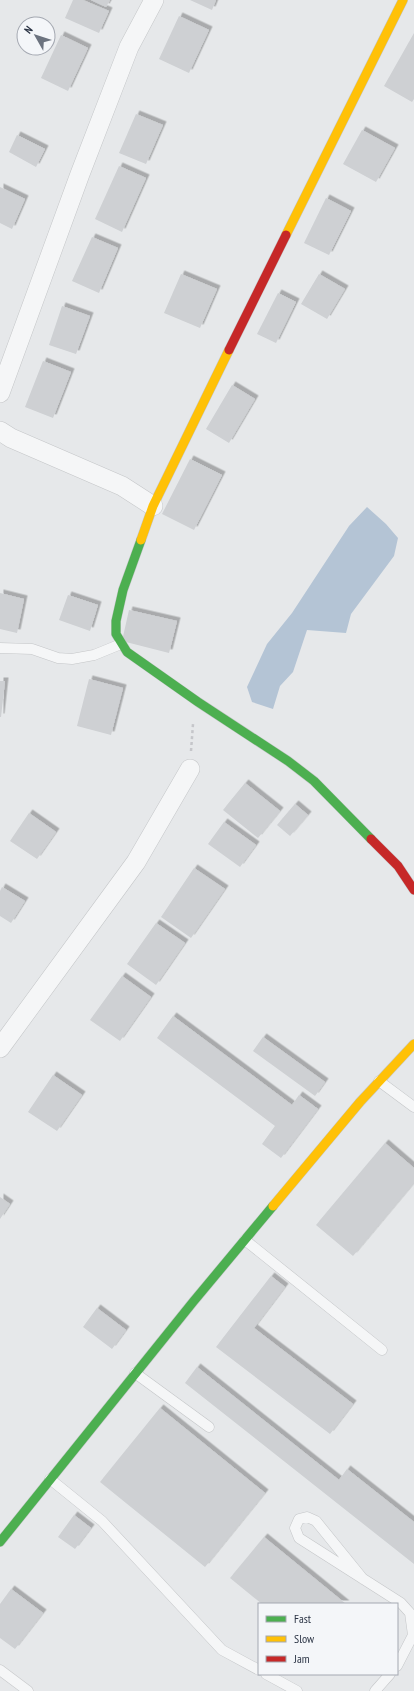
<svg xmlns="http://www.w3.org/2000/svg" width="414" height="1691" font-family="'PT Sans Narrow',sans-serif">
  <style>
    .water { fill: #b4c4d5 }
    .building { fill: #ced0d3; filter: url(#shadow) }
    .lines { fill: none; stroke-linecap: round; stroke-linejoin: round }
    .lane-casing { stroke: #c4c6c8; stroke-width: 11 }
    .street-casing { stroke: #c4c6c8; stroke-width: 20 }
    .fast-casing { stroke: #c4c6c8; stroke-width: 10 }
    .slow-casing { stroke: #c4c6c8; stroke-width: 10 }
    .jam-casing { stroke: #c4c6c8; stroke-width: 10 }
    .path { stroke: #c5c6ca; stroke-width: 2.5; stroke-dasharray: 3 3; stroke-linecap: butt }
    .lane { stroke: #f5f6f7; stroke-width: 10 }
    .street { stroke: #f5f6f7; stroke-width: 19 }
    .fast { stroke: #4caf50; stroke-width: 9 }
    .slow { stroke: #ffc107; stroke-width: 9 }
    .jam { stroke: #c62828; stroke-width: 9 }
  </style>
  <defs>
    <filter id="shadow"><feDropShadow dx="3.5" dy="-3.5" stdDeviation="0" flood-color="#0004"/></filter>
  </defs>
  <rect width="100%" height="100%" fill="#e6e8ea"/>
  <polygon class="water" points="367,507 386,524 398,538 394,556 351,614 346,633 307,630 293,672 280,686 273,709 252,702 247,687 267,644 292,613 349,526"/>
  <g class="building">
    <polygon points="73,0 83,0 109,11 99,33 65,18"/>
    <polygon points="91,0 110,0 106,7"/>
    <polygon points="190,0 216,0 212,10"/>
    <polygon points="179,16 209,30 189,73 159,59"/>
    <polygon points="414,33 414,99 412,102 384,86"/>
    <polygon points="61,35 88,48 68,91 41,78"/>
    <polygon points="136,114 163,125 146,164 119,153"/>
    <polygon points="362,130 395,148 376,182 343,164"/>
    <polygon points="17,135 45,149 36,167 9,152"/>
    <polygon points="119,166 146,178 122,232 95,219"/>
    <polygon points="0,187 25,199 12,229 0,223"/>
    <polygon points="326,198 351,211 329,255 304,243"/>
    <polygon points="92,237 118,248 99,293 72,281"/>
    <polygon points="181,274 217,289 200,328 164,313"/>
    <polygon points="319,274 345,289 327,319 301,304"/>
    <polygon points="278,293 296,302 276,343 257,334"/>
    <polygon points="62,306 90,316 76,354 49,345"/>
    <polygon points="43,361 71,372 53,418 25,407"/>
    <polygon points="232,385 255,399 229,443 206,429"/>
    <polygon points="190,459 222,475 194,530 162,514"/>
    <polygon points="0,593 24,599 17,633 0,629"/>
    <polygon points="68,595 98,605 90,631 59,620"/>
    <polygon points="129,610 177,621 169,653 122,641"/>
    <polygon points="89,679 123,688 111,735 77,726"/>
    <polygon points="0,681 5,681 1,717 0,717"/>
    <polygon points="245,783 280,811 258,838 223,810"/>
    <polygon points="295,804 308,815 290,836 277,825"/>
    <polygon points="29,813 56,832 37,859 10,841"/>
    <polygon points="224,822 256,845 240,867 208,844"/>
    <polygon points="194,868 225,889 191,938 161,917"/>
    <polygon points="2,887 25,901 11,923 0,916 0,891"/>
    <polygon points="156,923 185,943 156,985 127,964"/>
    <polygon points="122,976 151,997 120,1041 90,1020"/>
    <polygon points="173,1016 292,1105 299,1095 318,1109 281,1158 262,1144 275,1126 157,1038"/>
    <polygon points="263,1037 325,1082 315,1096 253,1051"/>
    <polygon points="53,1075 82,1095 57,1131 28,1112"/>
    <polygon points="385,1143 414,1168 414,1183 353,1256 316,1225"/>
    <polygon points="0,1197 10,1204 0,1219"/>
    <polygon points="271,1276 285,1287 254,1328 353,1404 330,1434 216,1347"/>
    <polygon points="97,1308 126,1330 112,1349 83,1327"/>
    <polygon points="197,1367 339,1480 347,1469 414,1522 414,1564 185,1383"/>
    <polygon points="160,1408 265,1493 205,1567 100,1482"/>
    <polygon points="74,1515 91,1528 75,1549 58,1537"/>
    <polygon points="264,1537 346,1604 262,1604 230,1578"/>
    <polygon points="11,1589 43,1613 15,1649 0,1638 0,1604"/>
  </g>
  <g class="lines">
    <defs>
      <g id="lane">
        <polyline points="0,648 32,649 58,658 72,659 94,655 121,644"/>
        <polyline points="379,1081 414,1107"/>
        <polyline points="245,1240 382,1350"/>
        <polyline points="135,1373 209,1427"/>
        <polyline points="50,1479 102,1521 222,1650 259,1670"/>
        <polyline points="363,1579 316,1521 307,1517 299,1519 295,1528 299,1538 401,1603 410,1613 413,1635 397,1666"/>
        <polyline points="0,1670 28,1691"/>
        <polyline points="266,1674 297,1691"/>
        <polyline points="375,1691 390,1674"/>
      </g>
      <g id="street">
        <polyline points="0,393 80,174 129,47 154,0"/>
        <polyline points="0,431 11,438 122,486 153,506"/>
        <polyline points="0,1048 136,862 190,769"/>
      </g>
      <g id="fast">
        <polyline points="141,540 123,590 116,621 116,634 127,652 198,702 288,761 314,781 371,839"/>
        <polyline points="0,1542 193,1302 273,1206"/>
      </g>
      <g id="slow">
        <polyline points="286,235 403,0"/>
        <polyline points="141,540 153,506 229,350"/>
        <polyline points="273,1206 360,1102 414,1044"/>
      </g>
      <g id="jam">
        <polyline points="229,350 286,235"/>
        <polyline points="371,839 398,866 414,890"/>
      </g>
    </defs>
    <use href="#lane" class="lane-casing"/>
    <use href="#street" class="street-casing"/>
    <use href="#fast" class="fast-casing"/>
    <use href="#slow" class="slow-casing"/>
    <use href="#jam" class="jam-casing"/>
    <polyline class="path" points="191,751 193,724"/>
    <use href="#lane" class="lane"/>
    <use href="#street" class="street"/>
    <use href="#fast" class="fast"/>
    <use href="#slow" class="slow"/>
    <use href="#jam" class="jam"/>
  </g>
  <rect x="258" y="1603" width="140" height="72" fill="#f4f6f9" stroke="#a4a8b1"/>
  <rect x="266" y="1616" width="20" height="6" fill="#4caf50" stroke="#a4a8b1"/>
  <text x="294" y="1623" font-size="12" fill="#2b3445">Fast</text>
  <rect x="266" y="1636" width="20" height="6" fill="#ffc107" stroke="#a4a8b1"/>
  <text x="294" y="1643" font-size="12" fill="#2b3445">Slow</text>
  <rect x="266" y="1656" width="20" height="6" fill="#c62828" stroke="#a4a8b1"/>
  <text x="294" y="1663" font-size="12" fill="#2b3445">Jam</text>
  <g transform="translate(36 36) rotate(309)"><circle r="19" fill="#f4f6f9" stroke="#a4a8b1"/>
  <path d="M0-3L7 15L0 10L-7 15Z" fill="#6c737f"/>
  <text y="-6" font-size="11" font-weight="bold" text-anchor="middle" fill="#2b3445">N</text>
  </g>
</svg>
